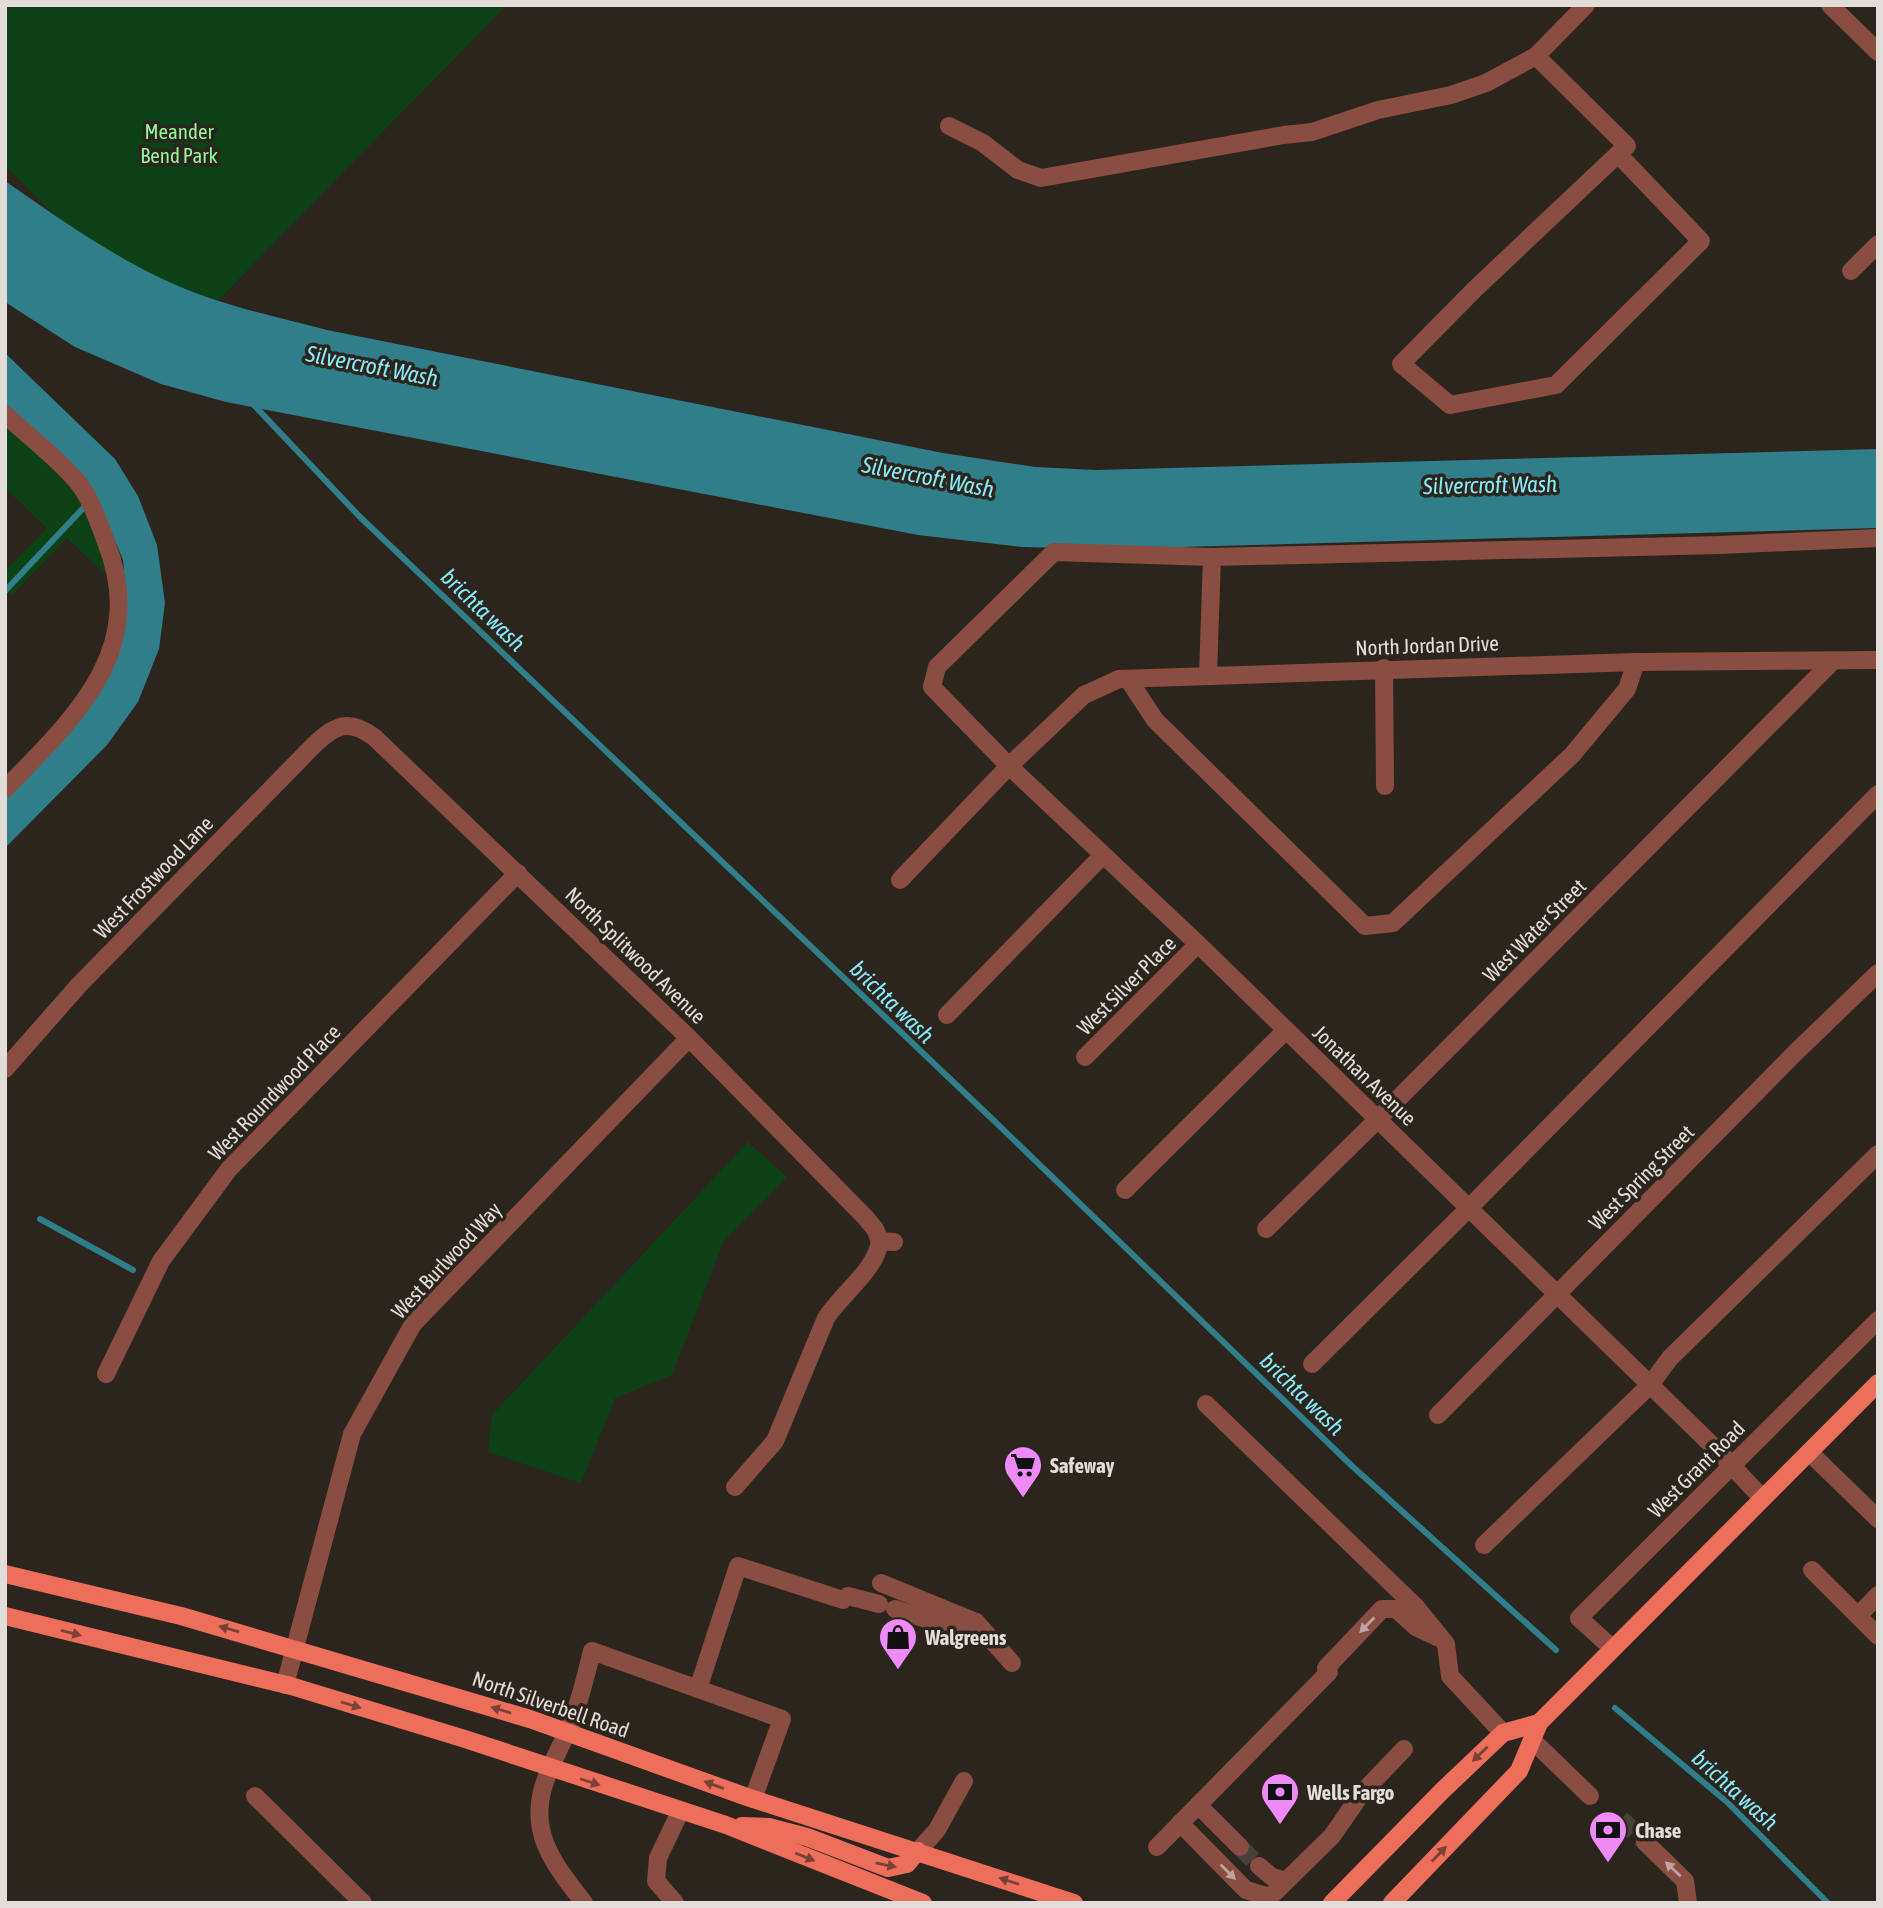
<svg xmlns="http://www.w3.org/2000/svg" width="1883" height="1908" font-family="'Asap Condensed',sans-serif">
  <style>
    .green { fill: #0c4115 }
    .water { fill: #2f7e8a }
    .lines { fill: none; stroke-linecap: round; stroke-linejoin: round }
    .stream { stroke: #2f7e8a; stroke-width: 6 }
    .minor-tunnel { stroke: #47413a; stroke-width: 18; stroke-dasharray: 18 9; stroke-linecap: butt }
    .minor { stroke: #8a4d42; stroke-width: 18 }
    .major { stroke: #ed6e5a; stroke-width: 18 }
    .oneway { fill: #bfa39d }
    .oneway2 { fill: #794236 }
    .labels { text-anchor: middle; dominant-baseline: central; stroke-width: 7; stroke-linejoin: round; paint-order: stroke }
    .park-label { font-size: 21px; fill: #92f799; stroke: #2c251e }
    .street-label { font-size: 21px; fill: #e3ddd9; stroke: #2c251e }
    .poi-label { font-size: 21px; font-weight: bold; fill: #e3ddd9; stroke: #2c251e; text-anchor: start }
    .water-label { font-size: 23px; font-style: italic; fill: #87ebf9; stroke: #2c251e }
  </style>
  <rect width="100%" height="100%" fill="#2c251e"/>
  <g class="green">
    <polygon points="5,5 507,5 181,338 5,166"/>
    <polygon points="5,414 78,484 116,584 67,538 12,595 5,590 5,571 47,528 5,488"/>
    <polygon points="748,1142 787,1177 724,1240 672,1375 615,1398 581,1483 488,1452 492,1415"/>
  </g>
  <g class="water">
    <path d="M5 181C61 220 116 259 178 286 225 306 277 317 327 330L943 453 1035 467 1096 470 1878 449V528L1107 549 1022 547 918 535 226 402 161 384 75 347 5 302Z"/>
    <polygon points="5,353 115,459 138,496 157,545 165,603 159,649 138,702 107,745 5,848 5,798 61,739 93,701 118,657 127,611 123,560 103,512 5,407"/>
  </g>
  <g class="lines">
    <g class="stream">
      <polyline points="253,404 359,516 988,1115 1352,1466 1556,1650"/>
      <polyline points="5,591 88,503"/>
      <polyline points="40,1219 133,1270"/>
      <polyline points="1615,1708 1727,1802 1828,1903"/>
    </g>
    <g class="minor-tunnel">
      <polyline points="1621,1819 1645,1842"/>
      <polyline points="1240,1847 1259,1866"/>
    </g>
    <g class="minor">
      <polyline points="1586,5 1536,56 1627,146 1618,154 1475,289 1401,364 1450,405 1556,385 1701,241 1618,154"/>
      <polyline points="1830,5 1878,52"/>
      <polyline points="949,126 983,143 1018,170 1041,178 1284,135 1312,132 1378,110 1451,95 1486,83 1536,56"/>
      <polyline points="1851,271 1878,244"/>
      <path d="M5 414C28 436 55 456 76 480 90 496 98 521 106 542 149 650 75 717 5 789"/>
      <polyline points="1212,557 1054,552 937,667 932,687 1009,766 1198,944 1719,1452 1762,1498"/>
      <polyline points="1384,668 1385,786"/>
      <polyline points="1208,675 1212,557 1720,545 1878,538"/>
      <polyline points="1128,679 1155,720 1365,926 1393,923 1572,755 1627,689 1636,662"/>
      <polyline points="900,880 1009,766 1084,695 1119,679 1636,662 1878,660"/>
      <polyline points="947,1015 1103,855"/>
      <polyline points="1085,1057 1198,944"/>
      <path d="M5 1069 79 985 313 746C335 725 348 718 374 737L689 1038 865 1217 875 1229 880 1241"/>
      <polyline points="1125,1190 1286,1030"/>
      <polyline points="1266,1229 1378,1119 1833,661"/>
      <polyline points="1312,1364 1468,1209 1878,794"/>
      <polyline points="106,1374 161,1261 229,1169 518,873"/>
      <polyline points="1206,1404 1416,1607 1446,1644 1450,1676 1503,1733"/>
      <polyline points="1438,1415 1796,1052 1878,973"/>
      <polyline points="1809,1452 1878,1519"/>
      <path d="M735 1487 775 1441 826 1318C842 1293 876 1270 880 1241L894 1242"/>
      <polyline points="1484,1545 1650,1385 1670,1358 1878,1154"/>
      <polyline points="1812,1570 1878,1636"/>
      <polyline points="881,1583 976,1622 1012,1663"/>
      <polyline points="848,1596 879,1604"/>
      <polyline points="895,1609 957,1629 976,1622"/>
      <polyline points="1858,1616 1878,1595"/>
      <polyline points="1612,1648 1579,1618 1878,1320"/>
      <polyline points="1326,1668 1382,1609 1396,1609 1416,1627 1437,1637"/>
      <polyline points="285,1685 352,1434 413,1324 689,1038"/>
      <polyline points="698,1689 738,1566 843,1600"/>
      <polyline points="1532,1740 1590,1796"/>
      <polyline points="255,1796 363,1903"/>
      <polyline points="1198,1805 1240,1847"/>
      <polyline points="1180,1823 1246,1890 1270,1897 1332,1836 1362,1793 1404,1749"/>
      <polyline points="1645,1842 1685,1881 1688,1903"/>
      <polyline points="1157,1847 1329,1672"/>
      <polyline points="918,1851 937,1830 964,1781"/>
      <polyline points="1259,1866 1272,1877 1286,1881"/>
      <path d="M584 1903C568 1882 546 1856 541 1829 532 1786 562 1751 575 1713 582 1692 587 1671 592 1651L782 1719 753 1799"/>
      <polyline points="675,1903 656,1881 658,1858 680,1812"/>
    </g>
    <g class="major">
      <polyline points="5,1574 181,1616 530,1719 747,1797 1074,1903"/>
      <polyline points="5,1616 291,1686 465,1739 726,1825 923,1903"/>
      <polyline points="742,1826 769,1827 807,1837 888,1868 907,1864 918,1851"/>
      <polyline points="1332,1903 1443,1790 1503,1733 1539,1723"/>
      <polyline points="1392,1903 1519,1771 1539,1723 1878,1383"/>
    </g>
  </g>
  <defs><path id="oneway-solid" d="M-6-.8H1V-3.2L6.5 0L1 3.2V.8H-6Z" transform="scale(1.75)"/></defs>
  <g class="oneway">
    <use href="#oneway-solid" transform="translate(1367 1625) rotate(134)"/>
    <use href="#oneway-solid" transform="translate(1673 1869) rotate(-137)"/>
    <use href="#oneway-solid" transform="translate(1228 1872) rotate(45)"/>
  </g>
  <g class="oneway2">
    <use href="#oneway-solid" transform="translate(229 1629) rotate(-164)"/>
    <use href="#oneway-solid" transform="translate(71 1633) rotate(14)"/>
    <use href="#oneway-solid" transform="translate(351 1705) rotate(17)"/>
    <use href="#oneway-solid" transform="translate(501 1710) rotate(-163)"/>
    <use href="#oneway-solid" transform="translate(1480 1754) rotate(136)"/>
    <use href="#oneway-solid" transform="translate(590 1782) rotate(18)"/>
    <use href="#oneway-solid" transform="translate(714 1785) rotate(-160)"/>
    <use href="#oneway-solid" transform="translate(1439 1854) rotate(-46)"/>
    <use href="#oneway-solid" transform="translate(805 1857) rotate(22)"/>
    <use href="#oneway-solid" transform="translate(886 1865) rotate(11)"/>
    <use href="#oneway-solid" transform="translate(1009 1881) rotate(-162)"/>
  </g>
  <defs>
    <symbol id="supermarket-pin" viewBox="-11 -11 22 30"><path d="M0 17L-7.5 6A9.5 9.5 0 1 1 7.5 6Z" fill="#ee8bf8" stroke="#2c251e"/><path d="M-6-5.5h2.5l.6 2H6L4.5 2H-2.5L-4.4-4H-6ZM-1.5 3.2a1.3 1.3 0 1 0 .1 0ZM3 3.2a1.3 1.3 0 1 0 .1 0Z" fill="#111"/></symbol>
    <symbol id="shop-pin" viewBox="-11 -11 22 30"><path d="M0 17L-7.5 6A9.5 9.5 0 1 1 7.5 6Z" fill="#ee8bf8" stroke="#2c251e"/><path d="M-5-2.5h2.3a2.7 3.5 0 0 1 5.4 0H5L5.5 6h-11ZM-1.5-2.5h3a1.5 2.3 0 0 0-3 0Z" fill="#111"/></symbol>
    <symbol id="bank-pin" viewBox="-11 -11 22 30"><path d="M0 17L-7.5 6A9.5 9.5 0 1 1 7.5 6Z" fill="#ee8bf8" stroke="#2c251e"/><path d="M-6-4H6V4H-6ZM0-2.3a2.3 2.3 0 1 0 0 4.6a2.3 2.3 0 1 0 0-4.6Z" fill="#111"/></symbol>
  </defs>
  <g fill-rule="evenodd">
    <use href="#supermarket-pin" x="1001" y="1443" width="44" height="60"/>
    <use href="#shop-pin" x="876" y="1615" width="44" height="60"/>
    <use href="#bank-pin" x="1258" y="1770" width="44" height="60"/>
    <use href="#bank-pin" x="1586" y="1808" width="44" height="60"/>
  </g>
  <g class="labels">
    <g class="park-label">
      <text x="179" y="131">Meander<tspan x="179" dy="24">Bend Park</tspan></text>
    </g>
    <g class="street-label">
      <text transform="translate(1427 645) rotate(-2)">North Jordan Drive</text>
      <text transform="translate(153 877) rotate(-46)">West Frostwood Lane</text>
      <text transform="translate(1534 930) rotate(-45)">West Water Street</text>
      <text transform="translate(636 955) rotate(44)">North Splitwood Avenue</text>
      <text transform="translate(1126 985) rotate(-45)">West Silver Place</text>
      <text transform="translate(1365 1075) rotate(44)">Jonathan Avenue</text>
      <text transform="translate(274 1092) rotate(-46)">West Roundwood Place</text>
      <text transform="translate(1641 1177) rotate(-45)">West Spring Street</text>
      <text transform="translate(446 1260) rotate(-47)">West Burlwood Way</text>
      <text transform="translate(1696 1469) rotate(-45)">West Grant Road</text>
      <text transform="translate(551 1704) rotate(19)">North Silverbell Road</text>
    </g>
    <g class="poi-label">
      <text x="1050" y="1465">Safeway</text>
      <text x="925" y="1637">Walgreens</text>
      <text x="1307" y="1792">Wells Fargo</text>
      <text x="1635" y="1830">Chase</text>
    </g>
    <g class="water-label">
      <text transform="translate(372 366) rotate(11)">Silvercroft Wash</text>
      <text transform="translate(928 477) rotate(11)">Silvercroft Wash</text>
      <text transform="translate(1490 485) rotate(-1)">Silvercroft Wash</text>
      <text transform="translate(483 610) rotate(44)">brichta wash</text>
      <text transform="translate(892 1002) rotate(44)">brichta wash</text>
      <text transform="translate(1302 1394) rotate(44)">brichta wash</text>
      <text transform="translate(1735 1790) rotate(42)">brichta wash</text>
    </g>
  </g>
  <rect width="1883" height="1908" fill="none" stroke="#e3ddd9" stroke-width="14"/>
</svg>
